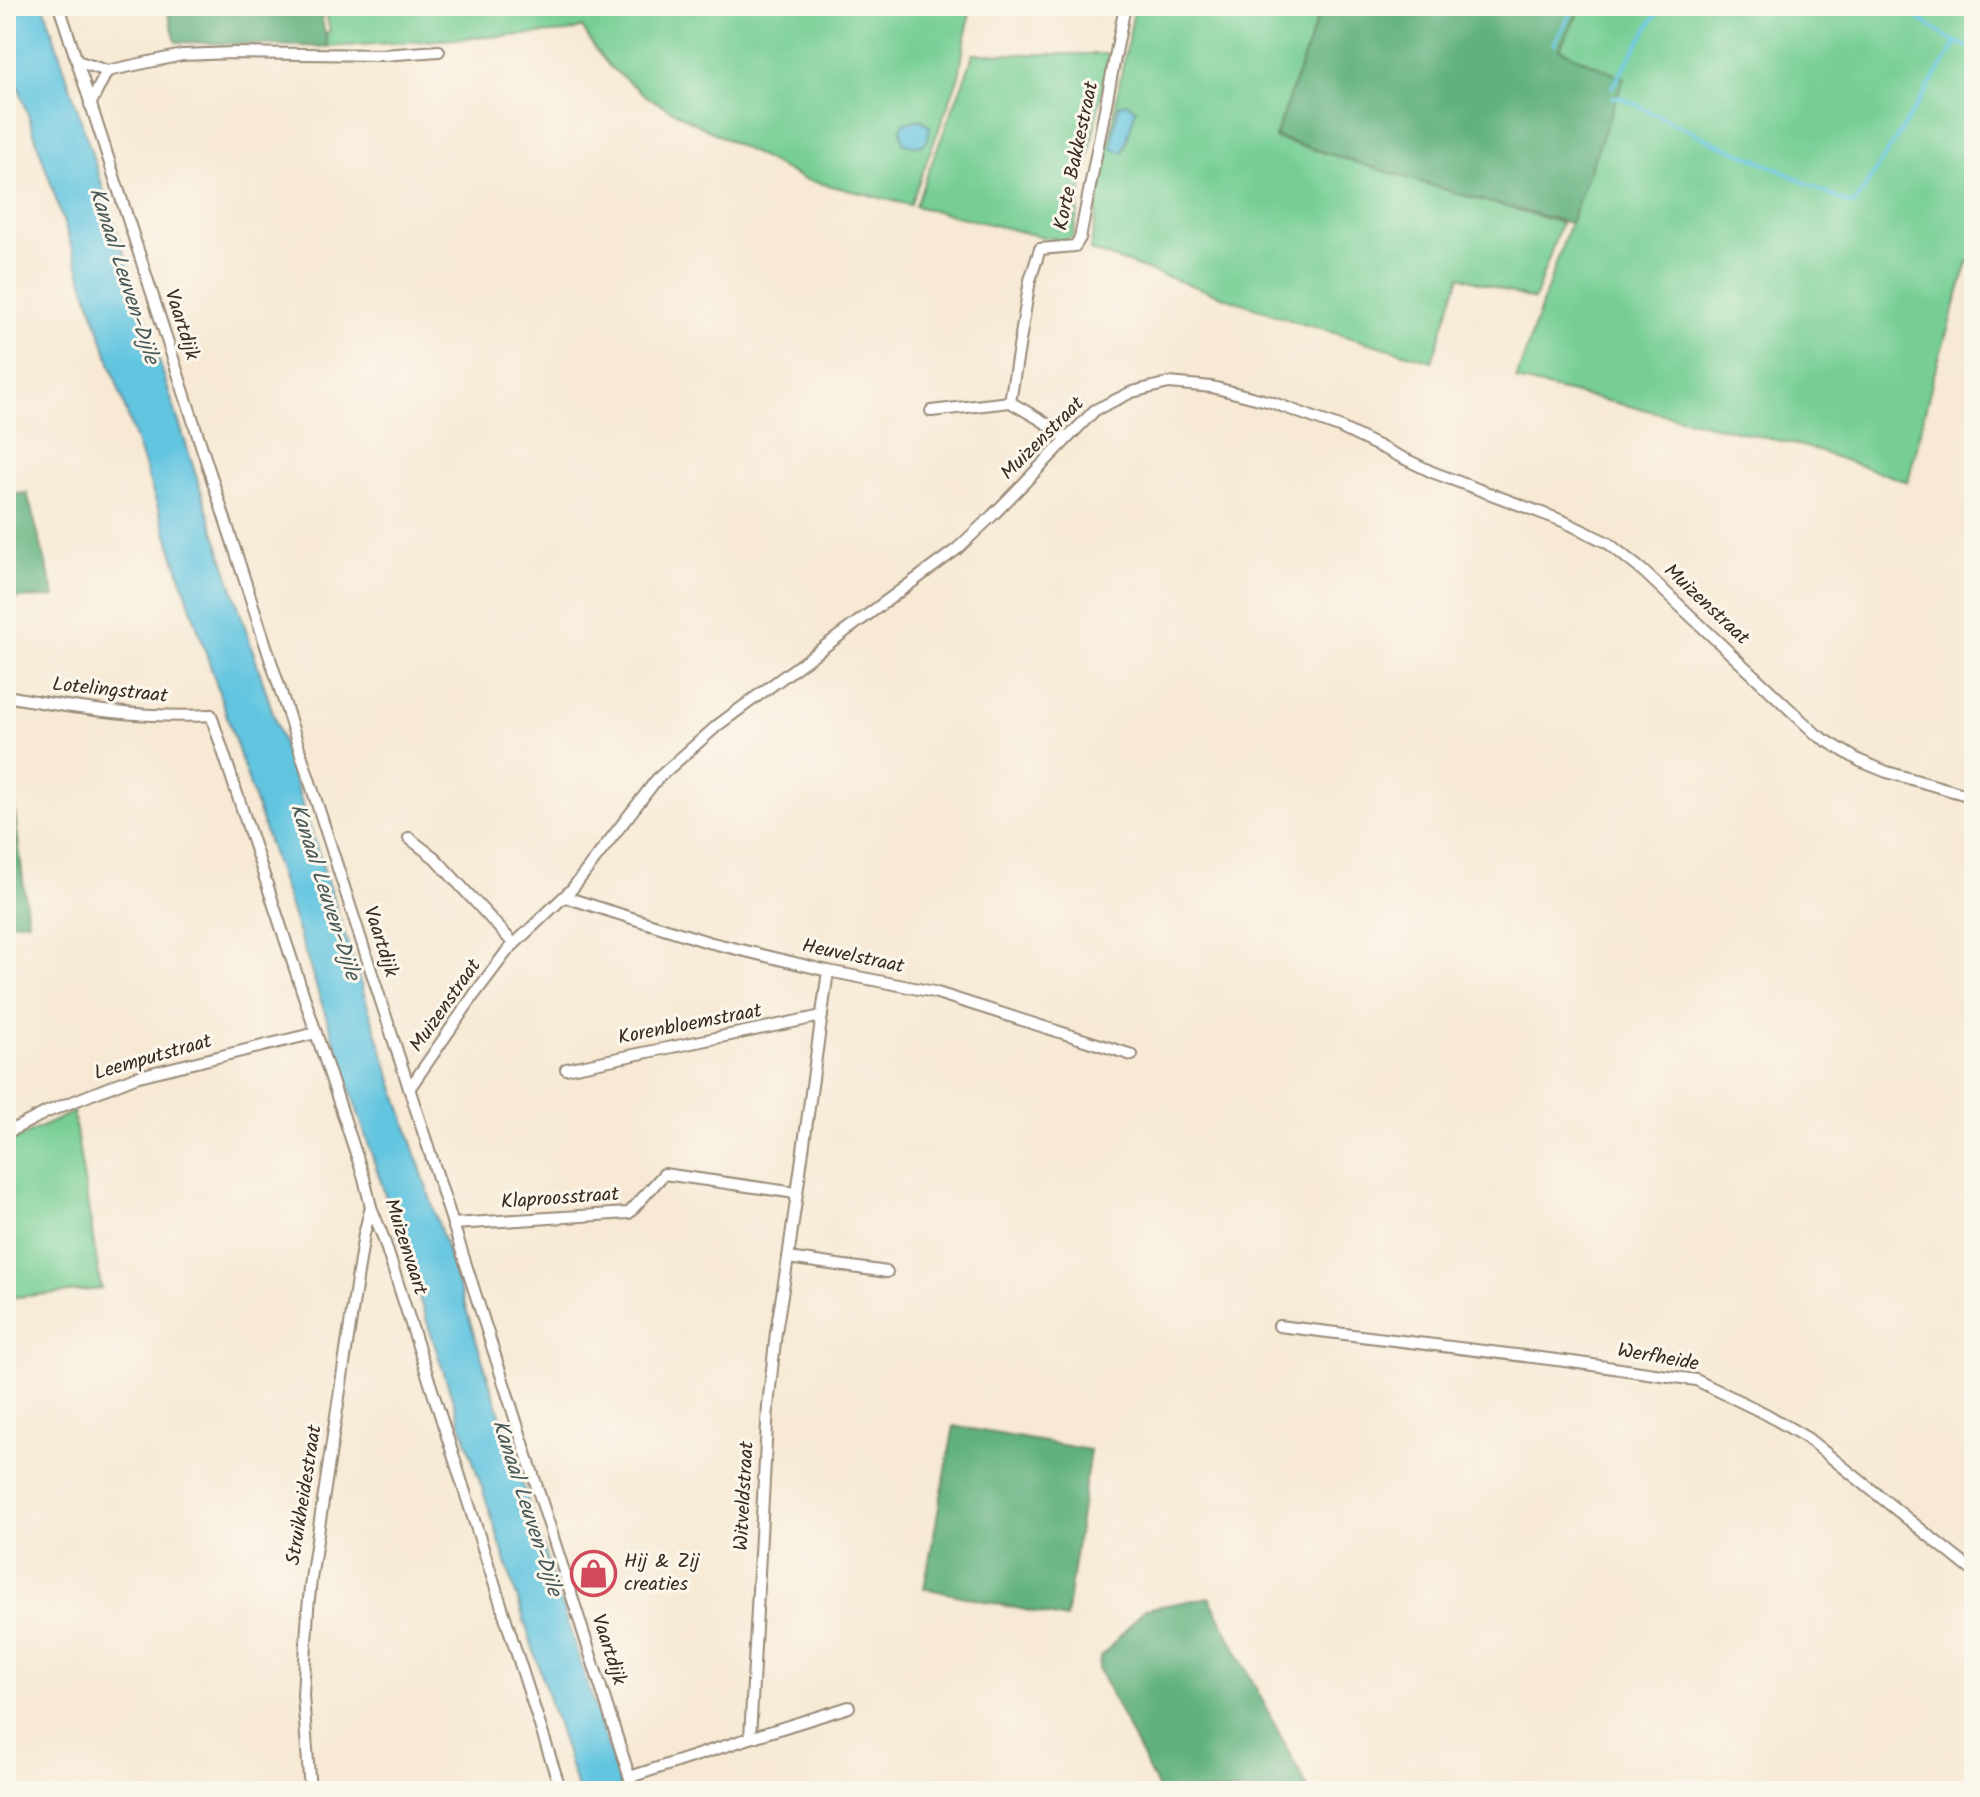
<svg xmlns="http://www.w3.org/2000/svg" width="1980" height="1797" font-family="Kalam,sans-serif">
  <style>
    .green { fill: #76ce94; stroke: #587c59; stroke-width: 2 }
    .forest { fill: #60b17e; stroke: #4e6e4e; stroke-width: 2 }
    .water { fill: #62c5e0; stroke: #4e787f; stroke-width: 2 }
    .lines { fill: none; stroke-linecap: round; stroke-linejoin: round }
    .stream { stroke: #62c5e0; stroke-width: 4 }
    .minor-casing { stroke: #998a79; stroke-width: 14 }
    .minor { stroke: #fff; stroke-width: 10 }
    .labels { text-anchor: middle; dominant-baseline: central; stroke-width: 6; stroke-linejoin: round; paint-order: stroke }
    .street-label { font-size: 20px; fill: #3b2a1e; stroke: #fbf7ec }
    .poi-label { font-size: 20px; fill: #3b2a1e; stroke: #fbf7ec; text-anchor: start }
    .water-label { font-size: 22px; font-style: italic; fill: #475858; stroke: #fbf7ec }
  </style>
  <rect width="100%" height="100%" fill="#fbf7ec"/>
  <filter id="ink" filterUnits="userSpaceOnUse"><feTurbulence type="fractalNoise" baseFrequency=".0125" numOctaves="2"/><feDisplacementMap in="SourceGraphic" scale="16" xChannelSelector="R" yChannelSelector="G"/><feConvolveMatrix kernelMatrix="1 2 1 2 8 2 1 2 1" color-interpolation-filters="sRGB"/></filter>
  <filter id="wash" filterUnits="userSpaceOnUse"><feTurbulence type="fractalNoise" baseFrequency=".006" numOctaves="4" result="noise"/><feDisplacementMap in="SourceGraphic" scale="32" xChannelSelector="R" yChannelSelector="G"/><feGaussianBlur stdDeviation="1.8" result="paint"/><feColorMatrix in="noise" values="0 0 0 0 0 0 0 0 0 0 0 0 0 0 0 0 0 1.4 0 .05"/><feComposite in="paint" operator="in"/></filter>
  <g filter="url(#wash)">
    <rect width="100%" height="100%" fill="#f7e9d4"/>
    <g class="green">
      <polygon points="324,6 971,6 959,76 910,205 803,179 691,121 646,96 609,66 596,50 582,27 569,32 328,47 326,33 330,31"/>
      <polygon points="1135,6 1188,6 1216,11 1218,6 1322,6 1275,138 1561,223 1534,300 1460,276 1432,361 1296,322 1090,250 1118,90"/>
      <polygon points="1582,6 1974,6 1974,263 1968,262 1933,378 1908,482 1806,447 1516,380 1570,223 1623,79 1559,49"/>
      <path d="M973 54H1109L1073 236C1065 243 1056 239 1047 238L915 206 969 67Z"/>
      <polygon points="73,1112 101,1289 6,1298 6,1144"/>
    </g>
    <g class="forest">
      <polygon points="166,6 319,6 328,47 176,42"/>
      <polygon points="1322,6 1582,6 1559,49 1624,78 1570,223 1469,197 1275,137"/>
      <polygon points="27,493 55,597 6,598 6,495"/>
      <polygon points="6,796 13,798 28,921 6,923"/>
      <polygon points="954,1426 1090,1450 1066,1619 924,1588"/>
      <polygon points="1209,1597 1309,1791 1159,1791 1099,1670 1100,1658 1145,1609"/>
    </g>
    <g class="water">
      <polygon points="6,6 44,6 622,1791 578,1791 493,1521 6,48"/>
      <polygon points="1126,103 1136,109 1123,153 1112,149 1114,128 1119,105"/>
      <polygon points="921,119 930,127 928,140 923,145 914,146 903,143 901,129 904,123"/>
    </g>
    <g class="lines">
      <g class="stream">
        <polyline points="1900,6 1948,38 1974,50"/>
        <polyline points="1489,13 1493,6"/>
        <polyline points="1554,44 1575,6"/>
        <polyline points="1612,87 1661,6"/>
        <polyline points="1613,97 1620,97 1711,141 1765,163 1847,203 1854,205 1957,42"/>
      </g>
    </g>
  </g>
  <g filter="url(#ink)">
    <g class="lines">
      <defs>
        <g id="minor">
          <polyline points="59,6 453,1224 634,1791"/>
          <polyline points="77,61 107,71 90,105"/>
          <polyline points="107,71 182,55 233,53 383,55 439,51"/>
          <polyline points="931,411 1010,402"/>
          <polyline points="1067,438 1041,420 1010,402 1030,280 1040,249 1075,246 1080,238 1125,6"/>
          <path d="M6 696C72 708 145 719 211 715L364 1178 371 1207 383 1237 561 1791"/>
          <polyline points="409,838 435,858 514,944"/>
          <polyline points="565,897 708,942 828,971 934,992 1132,1055"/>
          <polyline points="566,1069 822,1016"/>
          <polyline points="409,1089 474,995 507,951 572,889 657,779 718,725 957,549 993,515 1095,410 1132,392 1169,383 1212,387 1271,402 1339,427 1432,472 1563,521 1608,543 1643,571 1817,735 1860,761 1887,772 1974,797"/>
          <polyline points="6,1133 47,1112 135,1077 316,1033"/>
          <polyline points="453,1224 629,1213 664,1174 796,1193"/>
          <polyline points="788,1258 887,1272"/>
          <polyline points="1279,1326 1565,1361 1696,1380 1766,1414 1807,1438 1974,1572"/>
          <polyline points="750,1738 849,1707"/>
          <polyline points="630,1777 750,1738 768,1406 776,1332 788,1258 828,971"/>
          <polyline points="310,1791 303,1695 308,1609 311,1579 364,1234 371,1207"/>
        </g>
      </defs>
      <use href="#minor" class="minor-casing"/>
      <use href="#minor" class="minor"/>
    </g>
  </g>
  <defs>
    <symbol id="shop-ring" viewBox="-11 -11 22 22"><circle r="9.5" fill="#fbf7ec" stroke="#d1495b" stroke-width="1.5"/><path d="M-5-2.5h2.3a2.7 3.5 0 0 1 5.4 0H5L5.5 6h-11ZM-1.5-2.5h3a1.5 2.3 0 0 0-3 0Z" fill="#d1495b"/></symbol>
  </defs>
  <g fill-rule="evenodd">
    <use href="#shop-ring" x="568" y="1548" width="51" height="51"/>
  </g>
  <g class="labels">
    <g class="street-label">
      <text transform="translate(1077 156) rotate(-78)">Korte Bakkestraat</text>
      <text transform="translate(181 325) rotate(72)">Vaartdijk</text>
      <text transform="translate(1043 439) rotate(-45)">Muizenstraat</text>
      <text transform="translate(1706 605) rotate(43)">Muizenstraat</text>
      <text transform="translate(110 691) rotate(6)">Lotelingstraat</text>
      <text transform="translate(380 942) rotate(72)">Vaartdijk</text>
      <text transform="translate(853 957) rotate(12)">Heuvelstraat</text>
      <text transform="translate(446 1006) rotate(-55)">Muizenstraat</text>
      <text transform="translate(690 1025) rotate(-11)">Korenbloemstraat</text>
      <text transform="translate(153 1058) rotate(-16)">Leemputstraat</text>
      <text transform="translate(560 1199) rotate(-4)">Klaproosstraat</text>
      <text transform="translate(405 1247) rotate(72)">Muizenvaart</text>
      <text transform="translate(1658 1358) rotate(10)">Werfheide</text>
      <text transform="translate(305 1495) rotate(-81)">Struikheidestraat</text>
      <text transform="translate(745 1496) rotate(-87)">Witveldstraat</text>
      <text transform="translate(608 1650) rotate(72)">Vaartdijk</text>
    </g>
    <g class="poi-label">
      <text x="624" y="1562">Hij &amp; Zij<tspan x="624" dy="23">creaties</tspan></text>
    </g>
    <g class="water-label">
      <text transform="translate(123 276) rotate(72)">Kanaal Leuven-Dijle</text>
      <text transform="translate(324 892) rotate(72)">Kanaal Leuven-Dijle</text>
      <text transform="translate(526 1508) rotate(72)">Kanaal Leuven-Dijle</text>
    </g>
  </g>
  <rect width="1980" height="1797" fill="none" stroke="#fbf7ec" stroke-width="32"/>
</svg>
